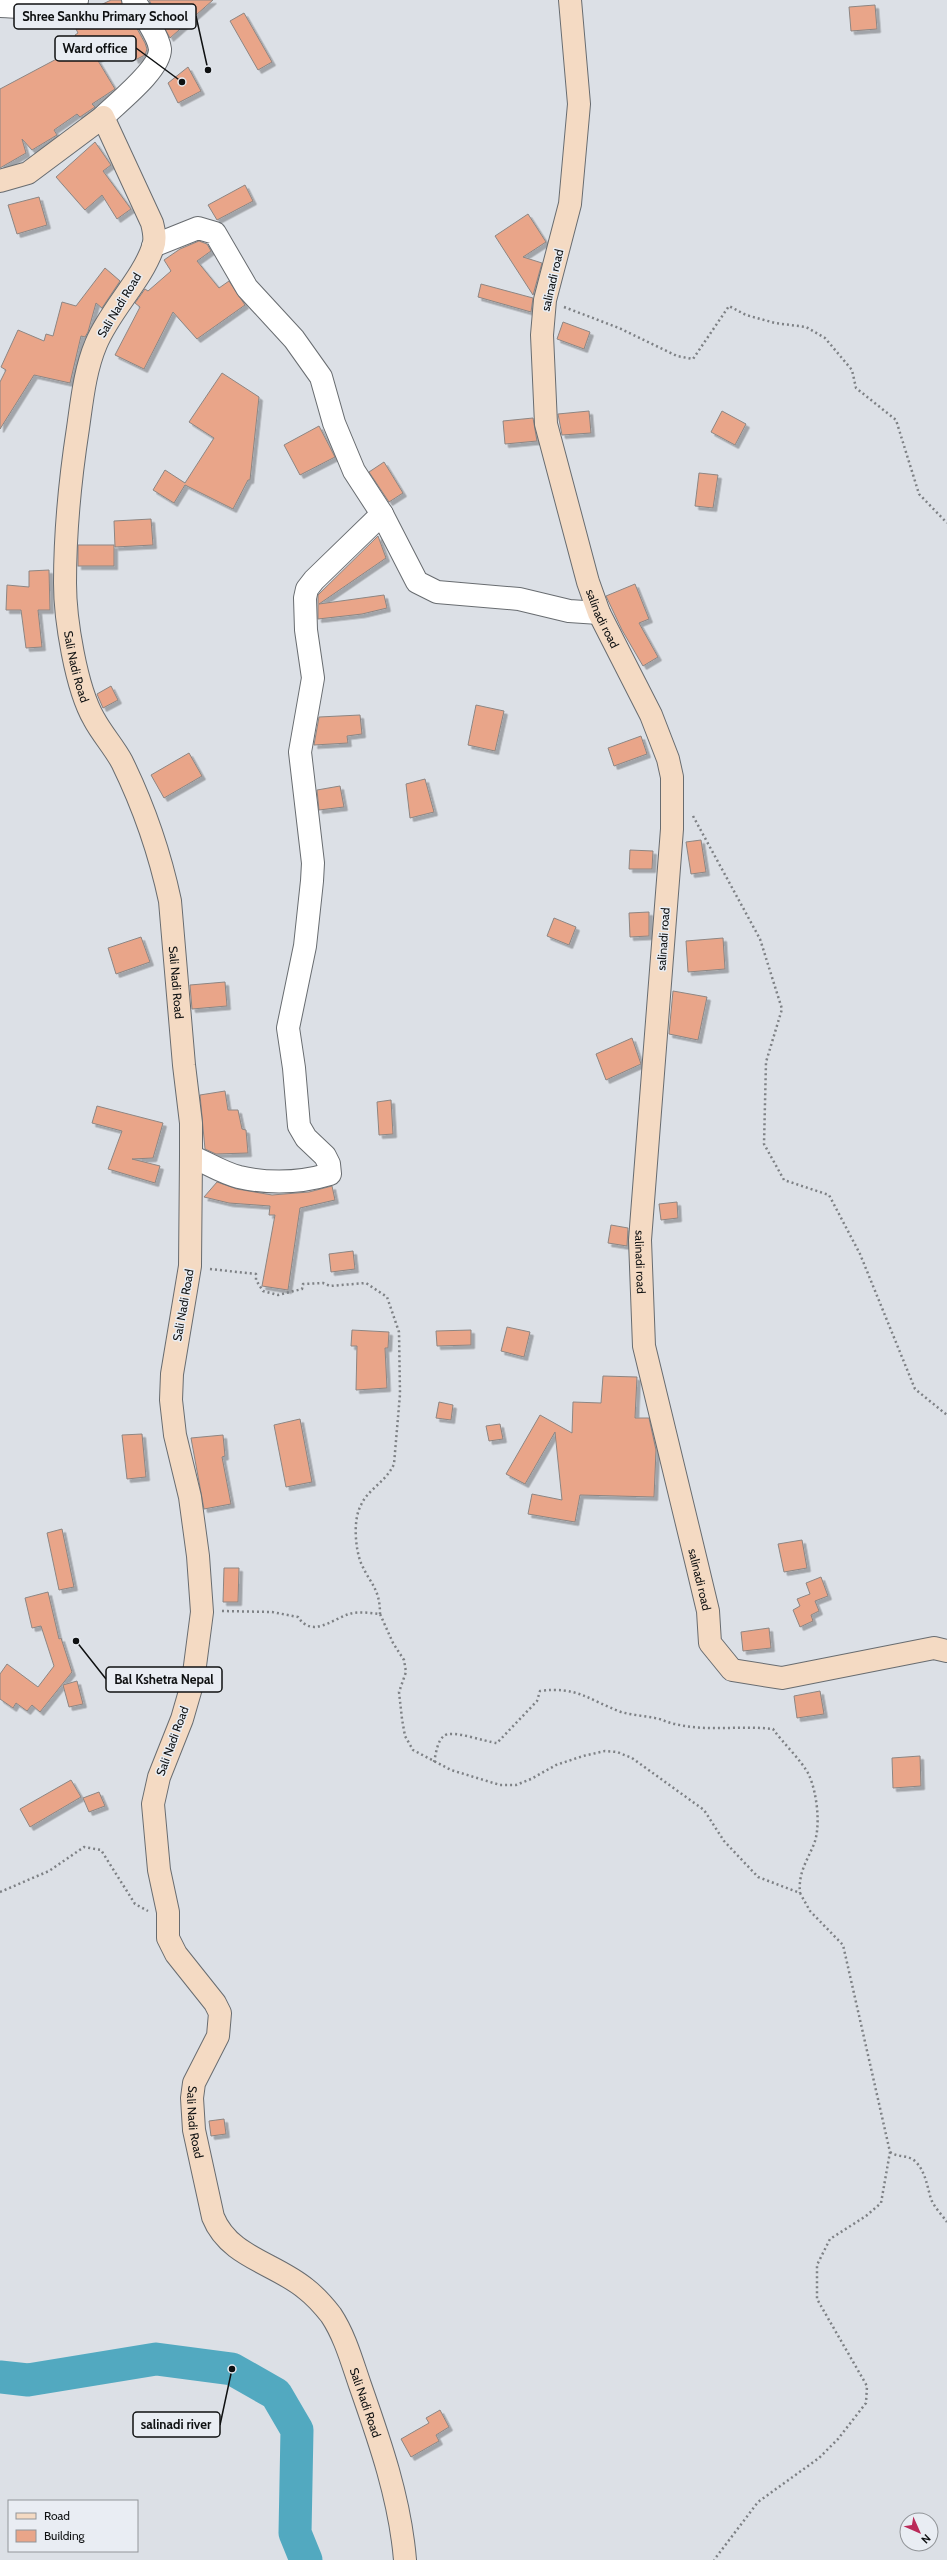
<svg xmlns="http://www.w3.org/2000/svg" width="947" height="2560" font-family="Cabin,sans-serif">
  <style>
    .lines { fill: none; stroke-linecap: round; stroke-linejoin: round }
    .river { stroke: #52a9c0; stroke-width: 33 }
    .building { fill: #e9a589; stroke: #8d8683; filter: url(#shadow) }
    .street-casing { stroke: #686c70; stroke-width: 24 }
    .secondary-casing { stroke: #686c70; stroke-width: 24 }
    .path { stroke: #7e8185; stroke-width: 2.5; stroke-dasharray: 2 3; stroke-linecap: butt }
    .street { stroke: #fff; stroke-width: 22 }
    .secondary { stroke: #f4dac3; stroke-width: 22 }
    .labels { text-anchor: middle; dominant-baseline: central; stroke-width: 3; stroke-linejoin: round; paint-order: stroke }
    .street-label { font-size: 12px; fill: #0f1112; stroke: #e9edf3 }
    .leader { fill: none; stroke: #0f1112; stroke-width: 1.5 }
    .callout-dot { fill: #0f1112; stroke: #e9edf3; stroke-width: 1.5 }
    .callout { fill: #e9edf3; stroke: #0f1112; stroke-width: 1.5 }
    .callout-label { font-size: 13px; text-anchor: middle; font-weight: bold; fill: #0f1112 }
  </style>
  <defs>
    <filter id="shadow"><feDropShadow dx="3.5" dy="3.5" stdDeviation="0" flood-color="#0004"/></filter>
  </defs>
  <rect width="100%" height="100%" fill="#dce0e6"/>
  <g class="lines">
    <polyline class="river" points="0,2377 28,2380 156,2359 232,2369 276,2394 297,2430 295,2533 306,2560"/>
  </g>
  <g class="building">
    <polygon points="111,0 121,0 145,43 147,49 145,55 135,60 129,45 97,59 115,89 92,104 95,107 80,117 77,114 54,130 57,135 32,150 22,139 26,153 0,168 0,89 81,46 75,35 78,33 75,27 88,20 84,13"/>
    <polygon points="149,0 213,0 170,38"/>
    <polygon points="875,5 877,29 851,31 849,7"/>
    <polygon points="244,13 272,62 258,70 230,21"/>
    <polygon points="188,67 201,91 178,103 168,83"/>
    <polygon points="95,142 111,165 103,171 131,209 117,219 102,195 85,210 56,177"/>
    <polygon points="245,185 253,201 217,220 208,205"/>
    <polygon points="39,197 47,225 17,234 8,205"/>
    <polygon points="528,214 546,242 523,257 542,263 533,295 495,236"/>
    <polygon points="199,241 207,244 211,251 197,261 219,288 229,281 245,305 197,339 173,312 144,369 115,355 140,307 135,303 145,289 148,291 171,271 164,260 180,249"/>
    <polygon points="105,268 120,281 102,308 96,303 88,332 85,337 81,336 70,383 34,375 0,429 0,382 6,370 1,367 18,330 44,341 46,334 53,336 62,302 76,306"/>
    <polygon points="481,284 533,298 531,312 478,297"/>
    <polygon points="563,322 590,332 584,349 557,339"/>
    <polygon points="222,373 259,397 250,480 248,480 233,509 185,485 174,503 153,490 165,470 185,483 214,438 189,422"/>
    <polygon points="589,411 591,433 562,435 558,414"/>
    <polygon points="722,411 746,424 735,445 711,432"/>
    <polygon points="533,418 537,441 505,444 503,421"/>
    <polygon points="319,426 335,457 300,475 284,445"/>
    <polygon points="384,462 403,493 389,502 369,472"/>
    <polygon points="699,473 718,475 713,508 695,506"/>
    <polygon points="151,519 153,545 115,547 114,521"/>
    <polygon points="378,536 386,558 319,604 384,595 387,608 362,614 318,619 318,595"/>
    <rect x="78" y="545" width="36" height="21"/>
    <polygon points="49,570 50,610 38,610 42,647 26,648 21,610 6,610 7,585 29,587 29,571"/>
    <polygon points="635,584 649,619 639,623 658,657 643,666 622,630 606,596"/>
    <polygon points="111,686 118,700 103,708 97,694"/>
    <polygon points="476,705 504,711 495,751 468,745"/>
    <polygon points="360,715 362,734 347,736 348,743 314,745 319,717"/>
    <polygon points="641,736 647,754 614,766 608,748"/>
    <polygon points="189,753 202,776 164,798 151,775"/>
    <polygon points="425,779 434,812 410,818 406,784"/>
    <polygon points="340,786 344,807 319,810 317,790"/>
    <polygon points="701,840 706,872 691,874 686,842"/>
    <polygon points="630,850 653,851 652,869 629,869"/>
    <polygon points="649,912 649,936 630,937 629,913"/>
    <polygon points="554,918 576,927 569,945 547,936"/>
    <polygon points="141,937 150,962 116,974 108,948"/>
    <polygon points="723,938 725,969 688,972 686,941"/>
    <polygon points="225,982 227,1006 192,1009 190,985"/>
    <polygon points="673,991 707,997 698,1040 669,1034"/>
    <polygon points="632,1038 641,1064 606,1080 596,1054"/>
    <polygon points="225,1091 228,1110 238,1110 242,1129 246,1130 248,1153 216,1154 205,1149 200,1095"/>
    <polygon points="391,1100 393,1134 379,1135 377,1102"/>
    <polygon points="97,1106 163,1123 153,1158 132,1159 160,1166 155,1183 108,1169 122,1131 92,1123"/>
    <polygon points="217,1182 237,1189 272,1195 309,1192 332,1186 335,1200 300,1208 288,1290 262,1286 275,1215 269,1215 270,1206 229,1203 204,1197"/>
    <polygon points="677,1202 678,1218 661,1220 659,1204"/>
    <polygon points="611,1225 628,1228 627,1246 608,1243"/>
    <polygon points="353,1251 355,1269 331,1272 329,1254"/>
    <polygon points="507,1327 530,1332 524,1357 501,1351"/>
    <polygon points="352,1330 389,1332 388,1348 385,1348 387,1388 356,1390 357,1346 351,1346"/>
    <polygon points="471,1330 471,1345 437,1346 436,1331"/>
    <polygon points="603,1376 637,1377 635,1418 649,1418 656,1450 654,1497 580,1495 575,1522 528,1514 532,1494 562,1500 555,1432 525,1484 506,1474 540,1415 572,1433 573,1402 601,1403"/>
    <polygon points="439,1402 453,1405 451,1420 436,1418"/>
    <polygon points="300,1419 312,1482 286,1487 274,1425"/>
    <polygon points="500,1424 503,1439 489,1441 486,1426"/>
    <polygon points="142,1434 146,1477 127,1479 122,1435"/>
    <polygon points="223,1435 225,1456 222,1457 231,1504 204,1509 191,1438"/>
    <polygon points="62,1529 74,1587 59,1590 47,1533"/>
    <polygon points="802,1540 807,1568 784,1572 778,1544"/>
    <polygon points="224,1568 239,1568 238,1602 223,1602"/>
    <polygon points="821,1577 828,1596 815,1601 819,1611 811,1615 813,1621 800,1627 793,1610 800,1606 797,1599 810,1594 806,1583"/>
    <polygon points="48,1592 59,1639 61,1638 72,1672 40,1712 32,1705 27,1711 16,1703 13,1708 0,1699 0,1674 7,1664 38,1687 54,1666 41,1626 32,1628 25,1598"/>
    <polygon points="769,1628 771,1648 743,1651 741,1632"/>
    <polygon points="77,1681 83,1704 69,1707 63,1685"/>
    <polygon points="820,1691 824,1714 797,1718 794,1696"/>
    <polygon points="920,1756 921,1786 893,1788 892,1758"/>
    <polygon points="71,1780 81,1797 30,1827 20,1809"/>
    <polygon points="99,1792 105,1806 89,1812 83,1798"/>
    <polygon points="224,2119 226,2134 211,2136 209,2121"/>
    <polygon points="440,2410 449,2427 436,2435 439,2441 411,2457 401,2439 429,2423 426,2418"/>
  </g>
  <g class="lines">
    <defs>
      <g id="street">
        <path d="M0 6C26 7 53 12 77 0"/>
        <path d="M103 117C117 103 161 69 160 49 159 37 141 10 133 0"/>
        <polyline points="153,246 198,228 215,233 247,288 294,339 321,377 334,423 354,471 382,514 417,582 437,592 519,599 569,611 599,613"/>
        <path d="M191 1156C207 1163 223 1173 239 1177 270 1184 300 1183 330 1174L329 1164 325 1156 306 1138 299 1126 294 1068 288 1028 305 946 312 881 313 863 300 752 313 678 306 630 305 598 307 589 314 580 382 514"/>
      </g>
      <g id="secondary">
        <path id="s1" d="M570 0 579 104 570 204 545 300 542 335 546 424 588 582 599 613 651 715 668 759 672 777V829L640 1240 644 1346 697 1565 708 1611 710 1643 732 1670 782 1678 934 1648 947 1651"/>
        <path id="s2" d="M0 181 28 173 103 117 152 223C154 231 156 239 153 247 142 280 110 310 96 344 85 370 82 400 78 428 70 480 65 530 65 583 65 619 76 688 94 719 102 734 114 747 122 762 143 805 160 854 170 901L184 1065 191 1123V1156L190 1266 172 1374 171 1400 175 1435 190 1497 198 1556 202 1612 193 1681 182 1719 159 1777 153 1804 159 1870 168 1912V1938L176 1954 215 2003 220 2013 218 2036 194 2083 192 2098 194 2130 213 2217C229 2257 275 2263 306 2289 315 2296 324 2306 331 2315 345 2336 352 2362 360 2385 380 2442 400 2499 405 2560"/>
      </g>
    </defs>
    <use href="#street" class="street-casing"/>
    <use href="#secondary" class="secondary-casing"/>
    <g class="path">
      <polyline points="564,307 619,328 677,356 693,359 729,306 746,315 775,323 806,327 825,338 852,370 856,388 896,420 919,494 947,523"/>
      <polyline points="693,816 760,939 782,1009 766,1062 764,1144 784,1180 829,1195 860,1254 915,1389 947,1415"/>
      <path d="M210 1269 256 1274V1280L263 1291 278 1295 302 1289 303 1284 323 1283 330 1286 366 1283 387 1297 399 1332 400 1394 394 1464C386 1482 368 1489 361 1505 353 1519 355 1548 361 1563 370 1584 380 1588 380 1614"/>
      <path d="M222 1611 272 1612 298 1617C312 1638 331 1620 349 1614 359 1611 370 1613 380 1614L393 1643 404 1660 406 1672 399 1692 402 1719 405 1736 413 1750 451 1770 500 1785H516L531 1779 556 1765 583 1756 605 1751 617 1752 632 1758 704 1810 724 1841 758 1877 800 1893 810 1911 843 1945 890 2152 881 2203 866 2216 830 2239 817 2265V2299L867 2386 866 2403 838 2439 819 2458 758 2502 714 2560"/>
      <path d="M434 1762C436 1754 437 1741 444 1736 451 1729 486 1742 497 1743L537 1701 540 1691C577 1686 589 1700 621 1712 632 1715 644 1716 655 1718 662 1719 668 1723 675 1724 707 1732 741 1725 773 1729 783 1743 802 1761 809 1775 817 1793 821 1826 814 1844 807 1861 798 1873 800 1893"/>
      <polyline points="0,1892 49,1871 84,1847 101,1850 135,1904 148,1911"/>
      <path d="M890 2152C898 2158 908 2154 916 2162 926 2173 927 2186 931 2199 934 2207 942 2215 947 2222"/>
    </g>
    <use href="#street" class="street"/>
    <use href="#secondary" class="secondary"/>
  </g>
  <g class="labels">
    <g class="street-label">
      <text transform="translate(552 280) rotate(-77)">salinadi road</text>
      <text transform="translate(119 305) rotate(-59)">Sali Nadi Road</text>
      <text stroke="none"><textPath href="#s1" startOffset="631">salinadi road</textPath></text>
      <text stroke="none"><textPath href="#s2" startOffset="703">Sali Nadi Road</textPath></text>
      <text transform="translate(663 939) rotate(-86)">salinadi road</text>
      <text stroke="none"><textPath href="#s2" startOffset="1039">Sali Nadi Road</textPath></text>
      <text stroke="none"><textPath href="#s1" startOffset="1291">salinadi road</textPath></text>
      <text transform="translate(183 1305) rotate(-80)">Sali Nadi Road</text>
      <text stroke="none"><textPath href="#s1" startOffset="1615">salinadi road</textPath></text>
      <text transform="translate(172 1741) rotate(-70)">Sali Nadi Road</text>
      <text stroke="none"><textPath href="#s2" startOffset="2215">Sali Nadi Road</textPath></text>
      <text stroke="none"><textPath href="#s2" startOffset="2562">Sali Nadi Road</textPath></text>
    </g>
  </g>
  <path class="leader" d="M208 70L196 16M182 82L136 48M76 1641L106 1679M232 2369L220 2425"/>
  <g class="callout-dot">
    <circle cx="208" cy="70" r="4"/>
    <circle cx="182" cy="82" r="4"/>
    <circle cx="76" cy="1641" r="4"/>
    <circle cx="232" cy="2369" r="4"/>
  </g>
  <g class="callout">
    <rect x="14" y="4" width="182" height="25" rx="4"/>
    <rect x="55" y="36" width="81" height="25" rx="4"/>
    <rect x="106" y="1667" width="116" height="25" rx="4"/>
    <rect x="133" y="2412" width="87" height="25" rx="4"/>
  </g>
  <g class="callout-label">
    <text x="105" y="21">Shree Sankhu Primary School</text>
    <text x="95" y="53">Ward office</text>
    <text x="164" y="1684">Bal Kshetra Nepal</text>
    <text x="176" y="2429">salinadi river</text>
  </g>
  <rect x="8" y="2500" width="130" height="52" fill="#e9edf3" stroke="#929599"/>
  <rect x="16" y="2513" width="20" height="6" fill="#f4dac3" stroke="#929599"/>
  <text x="44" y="2520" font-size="12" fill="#0f1112">Road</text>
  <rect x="16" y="2530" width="20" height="12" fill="#e9a589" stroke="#929599"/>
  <text x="44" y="2540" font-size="12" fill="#0f1112">Building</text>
  <g transform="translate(919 2532) rotate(135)"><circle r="19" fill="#e9edf3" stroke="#929599"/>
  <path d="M0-3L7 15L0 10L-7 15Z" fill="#ba2b59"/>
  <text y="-6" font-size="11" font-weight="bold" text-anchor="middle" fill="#0f1112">N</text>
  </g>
</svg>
